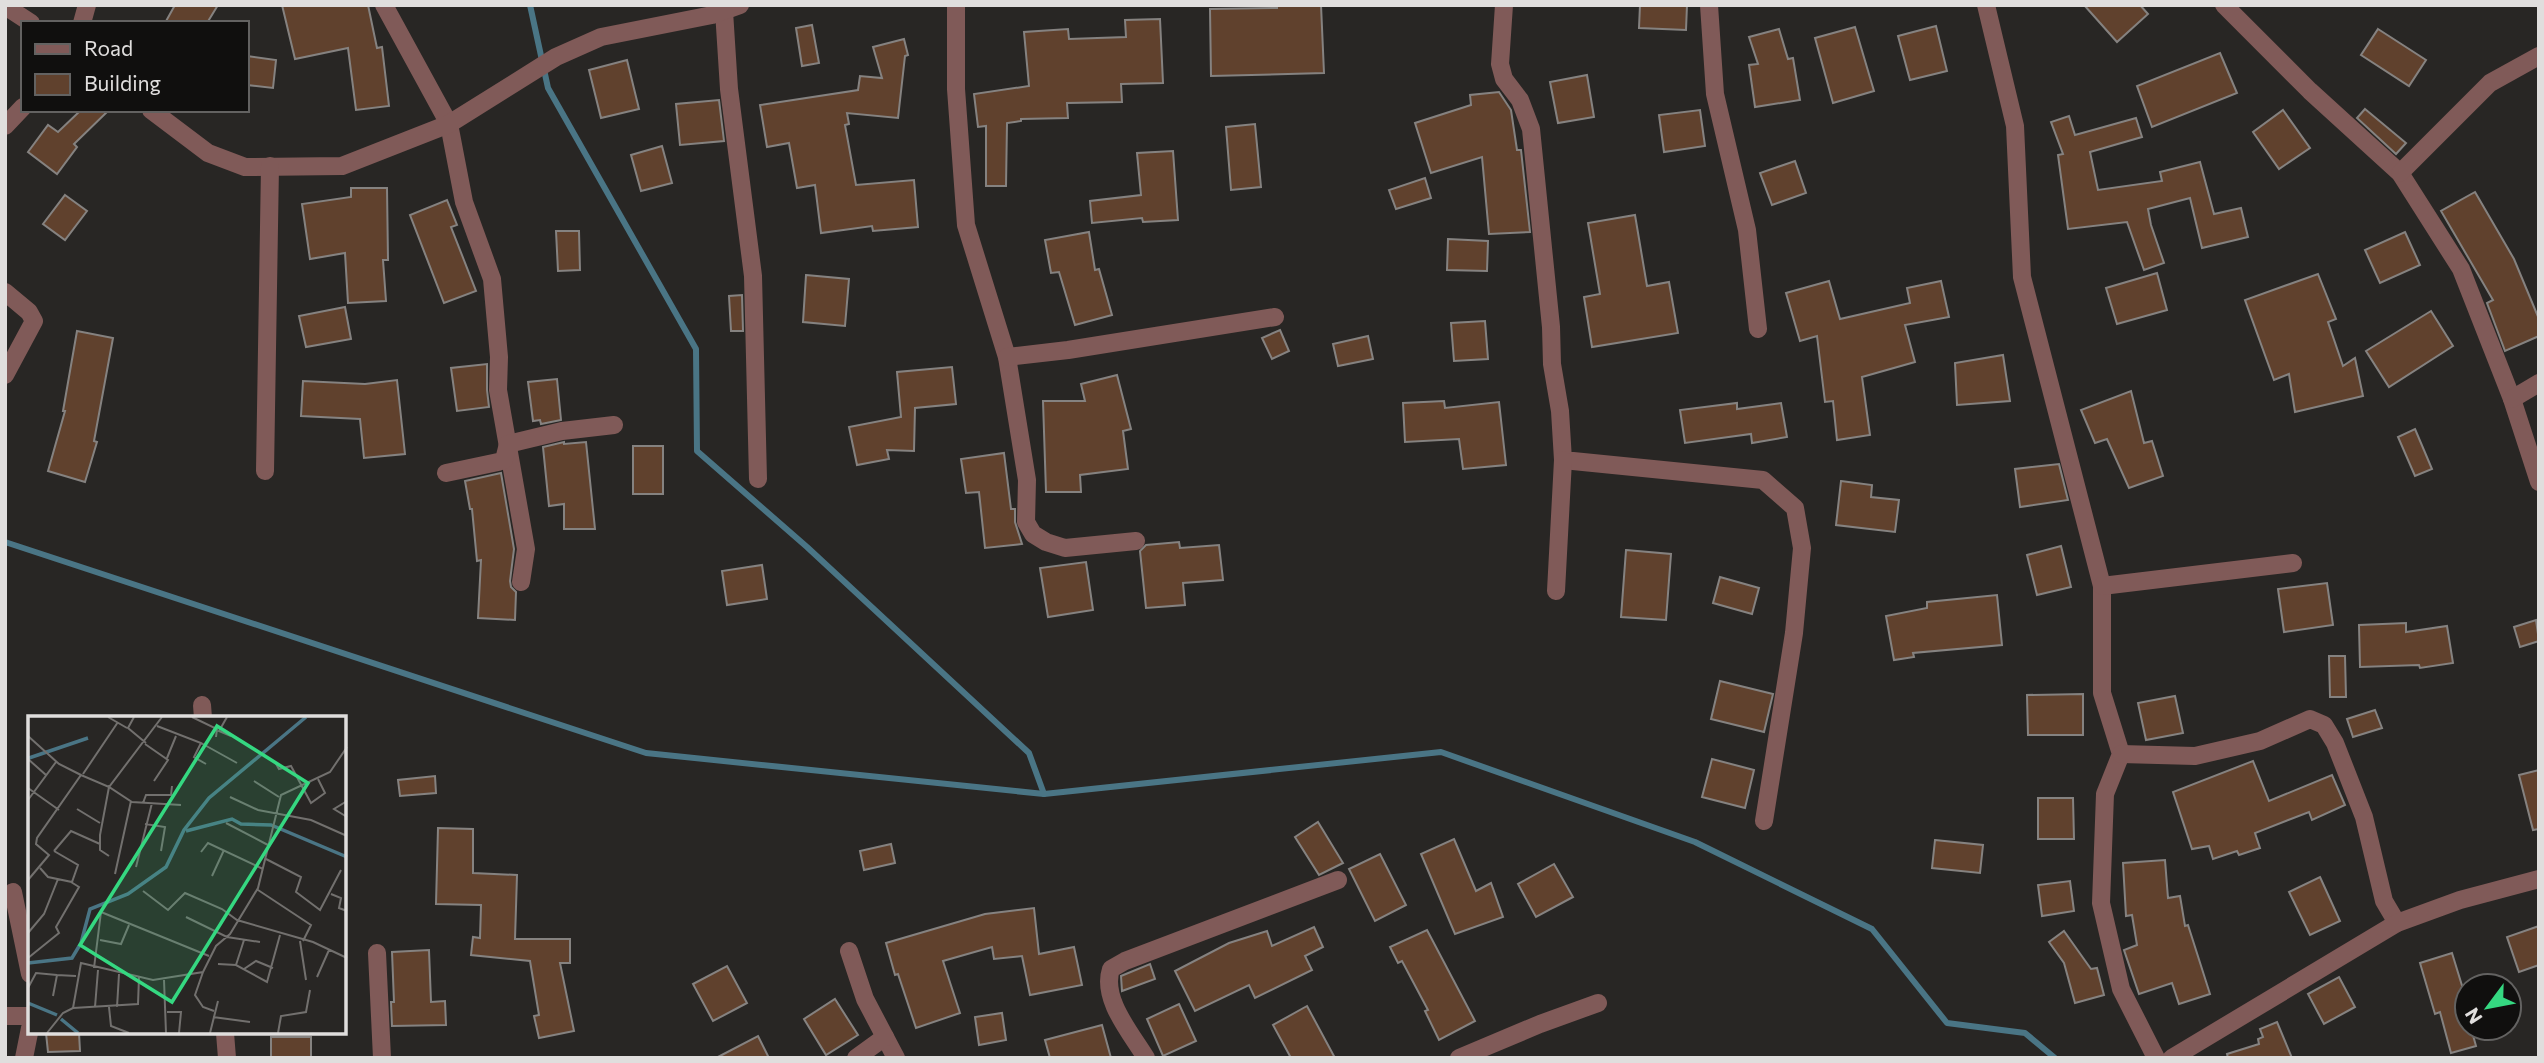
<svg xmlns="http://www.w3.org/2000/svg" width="2544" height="1063" font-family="Commissioner,sans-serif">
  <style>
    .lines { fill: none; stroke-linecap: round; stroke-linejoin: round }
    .stream { stroke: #4a7585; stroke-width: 6 }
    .building { fill: #60412d; stroke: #858280; stroke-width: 2 }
    .street { stroke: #805a58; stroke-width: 18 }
    .inset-river { fill: none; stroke: #4a7585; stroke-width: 3.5 }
    .inset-road { fill: none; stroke: #72706e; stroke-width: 2 }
    .view { fill: #35d881; fill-opacity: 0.15; stroke: #35d881; stroke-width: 3.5 }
    .inset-edge { fill: none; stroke: #e0dedd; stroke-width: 3.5 }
  </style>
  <rect width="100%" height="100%" fill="#282624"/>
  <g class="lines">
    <g class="stream">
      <polyline points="530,5 548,88 696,349 697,451 807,547 1029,753 1044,794"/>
      <polyline points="5,542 646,753 1044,794 1441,752 1695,842 1872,929 1947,1023 2025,1033 2055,1058"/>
    </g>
  </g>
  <g class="building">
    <polygon points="175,5 218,5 207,23 165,23"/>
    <polygon points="282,5 368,5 377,48 382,47 389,106 356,110 348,48 295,59"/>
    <polygon points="1277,5 1321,5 1324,73 1211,76 1210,9 1277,8"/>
    <polygon points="1640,5 1687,5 1686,30 1639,28"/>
    <polygon points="2084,5 2140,5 2148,14 2117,42"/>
    <polygon points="1160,19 1163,83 1121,84 1122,102 1067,103 1068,118 1021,119 1021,121 1007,123 1006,186 986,186 986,126 978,127 974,94 1029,86 1024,32 1068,29 1069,39 1126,37 1125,20"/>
    <polygon points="812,25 819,63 802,66 796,28"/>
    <polygon points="1936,26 1947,71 1910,80 1898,36"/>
    <polygon points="1855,27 1874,91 1833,103 1815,38"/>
    <polygon points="1779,29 1788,59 1793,58 1800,100 1755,107 1749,65 1758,64 1749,37"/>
    <polygon points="2378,29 2426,60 2409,86 2361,55"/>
    <polygon points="904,39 908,55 905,56 898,118 847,113 849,124 845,125 856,185 914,180 918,227 873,231 872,226 821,233 815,185 797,188 789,143 767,147 760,105 858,90 860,76 882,78 873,47"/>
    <polygon points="2220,53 2237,93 2152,127 2137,86"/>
    <polygon points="247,56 276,60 273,88 247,85"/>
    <polygon points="627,60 639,109 601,118 589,70"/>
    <polygon points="1587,75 1594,117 1558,123 1550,82"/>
    <polygon points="1499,92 1511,110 1517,150 1521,150 1530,232 1489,234 1482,157 1431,173 1415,123 1471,105 1470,95"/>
    <polygon points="719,100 724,141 680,145 676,104"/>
    <polygon points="2365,109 2406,143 2396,154 2357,118"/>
    <polygon points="81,110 109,110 74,144 77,147 57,174 28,152 48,125 58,132"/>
    <polygon points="1700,110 1705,146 1664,152 1659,115"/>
    <polygon points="2283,110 2310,148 2279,169 2253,132"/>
    <polygon points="2069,116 2075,135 2136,118 2142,137 2090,152 2098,190 2162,181 2160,172 2200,162 2214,214 2241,208 2248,237 2202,248 2190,198 2148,209 2151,225 2164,263 2144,270 2127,222 2068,229 2058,155 2063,154 2051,122"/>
    <polygon points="1255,124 1261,187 1231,190 1226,127"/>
    <polygon points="662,146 672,183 641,191 631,155"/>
    <polygon points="1173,151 1178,220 1143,222 1142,218 1092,223 1090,201 1141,195 1137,153"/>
    <polygon points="1795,161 1806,193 1772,205 1760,173"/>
    <polygon points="1425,178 1431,198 1396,209 1389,190"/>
    <polygon points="351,188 387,188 388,260 383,260 386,301 348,303 345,253 310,259 302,204 351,197"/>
    <polygon points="2475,192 2514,259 2539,319 2539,336 2505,351 2487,303 2493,300 2441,211"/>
    <polygon points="65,195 87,211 65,240 43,224"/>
    <polygon points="447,200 457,225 451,227 476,291 444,303 410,215"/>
    <polygon points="1635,215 1647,286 1669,282 1678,333 1592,347 1584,297 1600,294 1588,223"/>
    <polygon points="556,231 579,231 580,270 558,271"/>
    <polygon points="1089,232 1095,270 1099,269 1112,315 1075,325 1059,272 1051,273 1045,240"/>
    <polygon points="2405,232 2420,265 2380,283 2365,250"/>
    <polygon points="1448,239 1488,241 1487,271 1447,270"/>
    <polygon points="2157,273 2167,310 2117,324 2106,288"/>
    <polygon points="2318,274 2336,319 2328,322 2343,366 2355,358 2363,396 2295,412 2289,374 2274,380 2245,300"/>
    <polygon points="806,275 849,279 845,326 803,322"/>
    <polygon points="1829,281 1840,319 1910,303 1907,288 1941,281 1949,317 1905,325 1915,362 1862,377 1870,435 1837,440 1833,401 1825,402 1817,336 1800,341 1786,293"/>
    <polygon points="742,295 743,331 731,331 729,296"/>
    <polygon points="345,307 351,339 306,347 299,316"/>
    <polygon points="2431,311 2453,346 2389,387 2366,351"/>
    <polygon points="1485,321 1488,359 1454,361 1451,323"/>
    <polygon points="1280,330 1289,351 1272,359 1262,338"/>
    <polygon points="77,331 113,338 94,441 97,442 85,482 48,471 65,411 63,411"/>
    <polygon points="1368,336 1373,359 1338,366 1333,344"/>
    <polygon points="2003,355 2010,401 1957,405 1955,363"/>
    <polygon points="487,364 487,390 489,407 457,411 451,368"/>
    <polygon points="952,367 956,404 915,408 914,451 887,450 889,459 857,465 849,427 901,417 897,372"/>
    <polygon points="1117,375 1131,429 1123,431 1128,469 1080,475 1081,492 1046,492 1043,401 1085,401 1081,384"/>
    <polygon points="557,379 561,420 541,424 540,420 533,421 528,382"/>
    <polygon points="397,380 405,454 364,458 360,419 301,416 303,381 365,384"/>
    <polygon points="2131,391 2144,443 2152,441 2163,476 2129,488 2107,439 2095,443 2081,410"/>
    <polygon points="1444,401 1445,408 1499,402 1506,465 1463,469 1459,439 1405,442 1403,403"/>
    <polygon points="1737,403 1737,409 1781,403 1787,437 1752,443 1751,434 1685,443 1680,410"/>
    <polygon points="2415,429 2432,469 2415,476 2398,437"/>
    <polygon points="564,442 564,444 586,442 595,529 564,529 564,504 549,506 543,447"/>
    <rect x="633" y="446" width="30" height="48"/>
    <polygon points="1004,453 1011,509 1015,509 1015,522 1022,544 985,548 979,492 966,493 961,459"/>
    <polygon points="2059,464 2068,500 2020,507 2015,469"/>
    <polygon points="501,473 514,549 510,581 511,587 516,592 515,620 478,618 481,560 477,561 472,509 470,509 465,481"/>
    <polygon points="1841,481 1872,485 1871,497 1899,500 1895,532 1836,525"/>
    <polygon points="1179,542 1180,548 1219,545 1223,580 1183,583 1185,605 1146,608 1140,551 1146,545"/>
    <polygon points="2061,546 2071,587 2037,595 2027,555"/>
    <polygon points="1626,550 1671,554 1666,620 1621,617"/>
    <polygon points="1086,562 1093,610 1048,617 1040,568"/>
    <polygon points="762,565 767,599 727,605 722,571"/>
    <polygon points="1720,577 1759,588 1752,614 1713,603"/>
    <polygon points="2327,583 2333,625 2284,632 2278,589"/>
    <polygon points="1997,595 2002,645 1913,653 1914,657 1894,660 1886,616 1927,608 1927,602"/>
    <polygon points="2536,620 2539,641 2520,647 2514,627"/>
    <polygon points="2406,623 2406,632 2447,626 2453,663 2420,668 2419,665 2360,667 2359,625"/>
    <polygon points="2329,656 2345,656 2346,697 2330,697"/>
    <polygon points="1720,681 1773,694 1764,732 1711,719"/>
    <polygon points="2083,694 2083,735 2028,735 2027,695"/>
    <polygon points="2175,696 2183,733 2146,740 2138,703"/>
    <polygon points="2375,710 2382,728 2353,737 2347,719"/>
    <polygon points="1712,759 1754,770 1745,808 1702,797"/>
    <polygon points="2253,761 2269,801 2332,775 2345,805 2312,820 2309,812 2255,833 2260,848 2239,855 2237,851 2213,859 2209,846 2192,849 2173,792"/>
    <polygon points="2539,770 2539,829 2533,830 2519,775"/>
    <polygon points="435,776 436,793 400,796 398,780"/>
    <polygon points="2038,798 2073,798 2074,839 2038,839"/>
    <polygon points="1318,822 1343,863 1319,875 1295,837"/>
    <polygon points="438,828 473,829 473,873 517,875 515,939 570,939 570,963 560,963 574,1031 539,1038 534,1016 539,1015 530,961 471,955 473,937 480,938 481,905 436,904"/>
    <polygon points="1454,839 1476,891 1491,883 1503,917 1455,934 1421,854"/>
    <polygon points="1935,840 1983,845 1980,873 1932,868"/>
    <polygon points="891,844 895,863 864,870 860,851"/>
    <polygon points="1380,854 1406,905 1375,921 1349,869"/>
    <polygon points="2165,860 2168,898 2180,896 2185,926 2188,925 2210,994 2179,1004 2172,983 2139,994 2124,950 2137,945 2132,915 2126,916 2123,863"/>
    <polygon points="1554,864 1573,897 1536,917 1518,884"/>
    <polygon points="2320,877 2340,921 2310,935 2289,892"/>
    <polygon points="2070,881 2074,911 2042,916 2038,885"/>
    <polygon points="1034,908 1039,954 1074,947 1082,985 1030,995 1022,956 994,959 992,947 943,961 960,1013 916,1028 898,974 895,975 886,943 985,914"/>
    <polygon points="2539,926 2539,965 2519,972 2507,937"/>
    <polygon points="1314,927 1323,947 1305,956 1312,970 1255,998 1249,985 1195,1011 1175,971 1229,943 1267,931 1272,946"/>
    <polygon points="1427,930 1475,1021 1439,1040 1425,1011 1428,1010 1402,961 1398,963 1390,947"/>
    <polygon points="2064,931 2091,969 2097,968 2104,995 2075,1003 2064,963 2049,942"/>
    <polygon points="429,950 431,1002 445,1001 446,1025 392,1026 391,1002 394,1002 392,952"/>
    <polygon points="2452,953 2467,1002 2467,1028 2471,1028 2476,1046 2451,1053 2440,1012 2435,1014 2420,963"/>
    <polygon points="1150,964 1155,979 1122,991 1121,976"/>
    <polygon points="727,966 747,1003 713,1021 693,984"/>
    <polygon points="2339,977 2355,1007 2324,1024 2308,994"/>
    <polygon points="835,999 858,1035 826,1055 804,1019"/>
    <polygon points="1179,1004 1196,1041 1163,1056 1147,1019"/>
    <polygon points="1307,1006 1335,1058 1291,1058 1273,1025"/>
    <polygon points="1002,1013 1006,1040 979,1045 975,1017"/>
    <polygon points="2277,1022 2292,1058 2228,1058 2227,1054 2259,1044 2258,1039 2263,1037 2260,1029"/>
    <polygon points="1102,1025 1111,1058 1050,1058 1045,1040"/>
    <polygon points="46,1033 79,1033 80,1051 48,1052"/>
    <polygon points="758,1036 769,1058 716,1058"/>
    <rect x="271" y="1037" width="40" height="21"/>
  </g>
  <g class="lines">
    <g class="street">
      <polyline points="384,5 449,124 464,202 492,279 499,357 498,390 526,549 521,582"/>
      <polyline points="956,5 956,89 966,225 1007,357 1027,480 1026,522 1033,534 1046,542 1065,548 1136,541"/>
      <polyline points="1504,5 1500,64 1504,79 1520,100 1531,129 1551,327 1552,364 1560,411 1563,460 1763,480 1795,508 1802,548 1794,633 1764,821"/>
      <polyline points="1709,5 1715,94 1747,230 1758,329"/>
      <polyline points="1986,5 2015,126 2022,277 2102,586 2102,693 2121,754 2105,794 2101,903 2121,989 2156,1058"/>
      <polyline points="2224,5 2310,91 2400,173 2461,269 2512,399 2539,482"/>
      <polyline points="5,6 31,23"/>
      <polyline points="724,11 729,89 753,276 758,479"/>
      <polyline points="82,23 87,5"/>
      <polyline points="151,110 208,153 245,167 342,166 449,124 556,57 601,37 712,15 740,5"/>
      <polyline points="5,126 23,107"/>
      <polyline points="2400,173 2490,83 2539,56"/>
      <polyline points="5,292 29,312 34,321 5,375"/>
      <polyline points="1007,357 1068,350 1275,317"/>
      <polyline points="2512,399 2539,383"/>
      <polyline points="265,471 270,166"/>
      <polyline points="446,473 498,462 504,460 508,444 562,431 614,425"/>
      <polyline points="2102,586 2293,563"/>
      <polyline points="1556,591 1563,460"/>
      <polyline points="202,705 203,718"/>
      <polyline points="2121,754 2195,756 2260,741 2310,719 2324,725 2335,743 2364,817 2384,901 2397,923"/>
      <polyline points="13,892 30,974"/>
      <polyline points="849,951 865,999 896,1058"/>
      <polyline points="377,953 382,1058"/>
      <polyline points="5,1016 30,1016"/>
      <polyline points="225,1033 227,1058"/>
      <polyline points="24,1058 30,1028"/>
      <polyline points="856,1058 885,1037"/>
      <path d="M1146 1058C1131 1033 1101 999 1111 969L1125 961 1338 880"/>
      <polyline points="1459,1058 1540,1024 1598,1003"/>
      <polyline points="2172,1058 2397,923 2460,900 2539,879"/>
    </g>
  </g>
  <g transform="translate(28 716)">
    <rect width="318" height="318" fill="#282624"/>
    <path class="inset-river" d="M1 42 60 22M158 115 204 103 213 108 243 109 319 141M0 247 44 242 53 227 62 193 100 178 138 151 156 114 181 82 278 1M0 287 29 299M33 303 50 317"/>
    <path class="inset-road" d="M80 1 99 12M106 1 100 12 118 27M164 1 189 13 188 21M199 1 191 15 203 20M129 10 173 27 166 41 178 48M0 20 31 48 53 59M173 27 209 47M117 28 140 44 126 65M139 42 148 20M0 43 18 59M247 46 251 53 263 50 283 87 297 77 290 63M55 58 90 6M226 65 251 81M0 72 31 94M202 81 230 94 283 104 319 120M0 84 28 46M319 85 306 93 319 101M115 87 118 79H143L144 70M49 93 72 107M198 107 240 129M117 108 137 111 133 135M26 135 43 115 72 128M173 136 180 127 235 153M81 140 72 134V119L81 71 104 86 153 89M238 143 273 161 268 176 292 194 313 154M108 151 124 87M12 152 20 161 44 166 50 149 26 135M87 158 103 85M184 160 196 134M0 164 21 139 8 128 9 122 53 59 81 71 134 1M230 174 283 209 275 225M115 175 140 194 157 177 194 193 209 204 285 226 319 242M303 178 313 182 311 192 319 195M158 201 199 221 232 226M0 217 16 198 30 163M72 224 93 228 101 209M272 225 278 264M0 242 31 217 28 211 51 171 43 166M190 248 208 249 239 266 252 219M208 249 216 224M66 252 73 196 181 240M216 253 228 245 245 252M175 256 167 279 175 291 186 295M289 261 301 234M136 264 138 317M0 272 8 257 29 259M25 280 29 259 48 260M67 291 70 254M81 291 83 310 101 317M89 291 91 258M45 292 110 288 111 261M139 296H153L151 317M185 301 222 306M19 317 35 297 45 292 53 247 125 264 175 256 188 230 202 218 230 172 253 79 302 56 319 31M182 317 190 285M250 317 253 300 278 296 282 274"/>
    <path class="view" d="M189 10 280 67 144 286 52 229Z"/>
    <rect width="318" height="318" class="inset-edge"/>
  </g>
  <rect width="2544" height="1063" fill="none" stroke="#e0dedd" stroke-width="14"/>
  <rect x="21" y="21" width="228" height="91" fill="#100f0e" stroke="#636261" stroke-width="2"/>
  <rect x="35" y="44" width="35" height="10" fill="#805a58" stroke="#636261" stroke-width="2"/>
  <text x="84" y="56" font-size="21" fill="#e0dedd">Road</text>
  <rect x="35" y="74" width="35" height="21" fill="#60412d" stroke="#636261" stroke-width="2"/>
  <text x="84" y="91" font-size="21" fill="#e0dedd">Building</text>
  <g transform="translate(2488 1007) rotate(238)"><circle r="33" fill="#100f0e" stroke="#636261" stroke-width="2"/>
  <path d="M0-5L12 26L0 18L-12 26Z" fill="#35d881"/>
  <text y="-10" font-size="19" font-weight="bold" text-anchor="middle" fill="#e0dedd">N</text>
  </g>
</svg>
